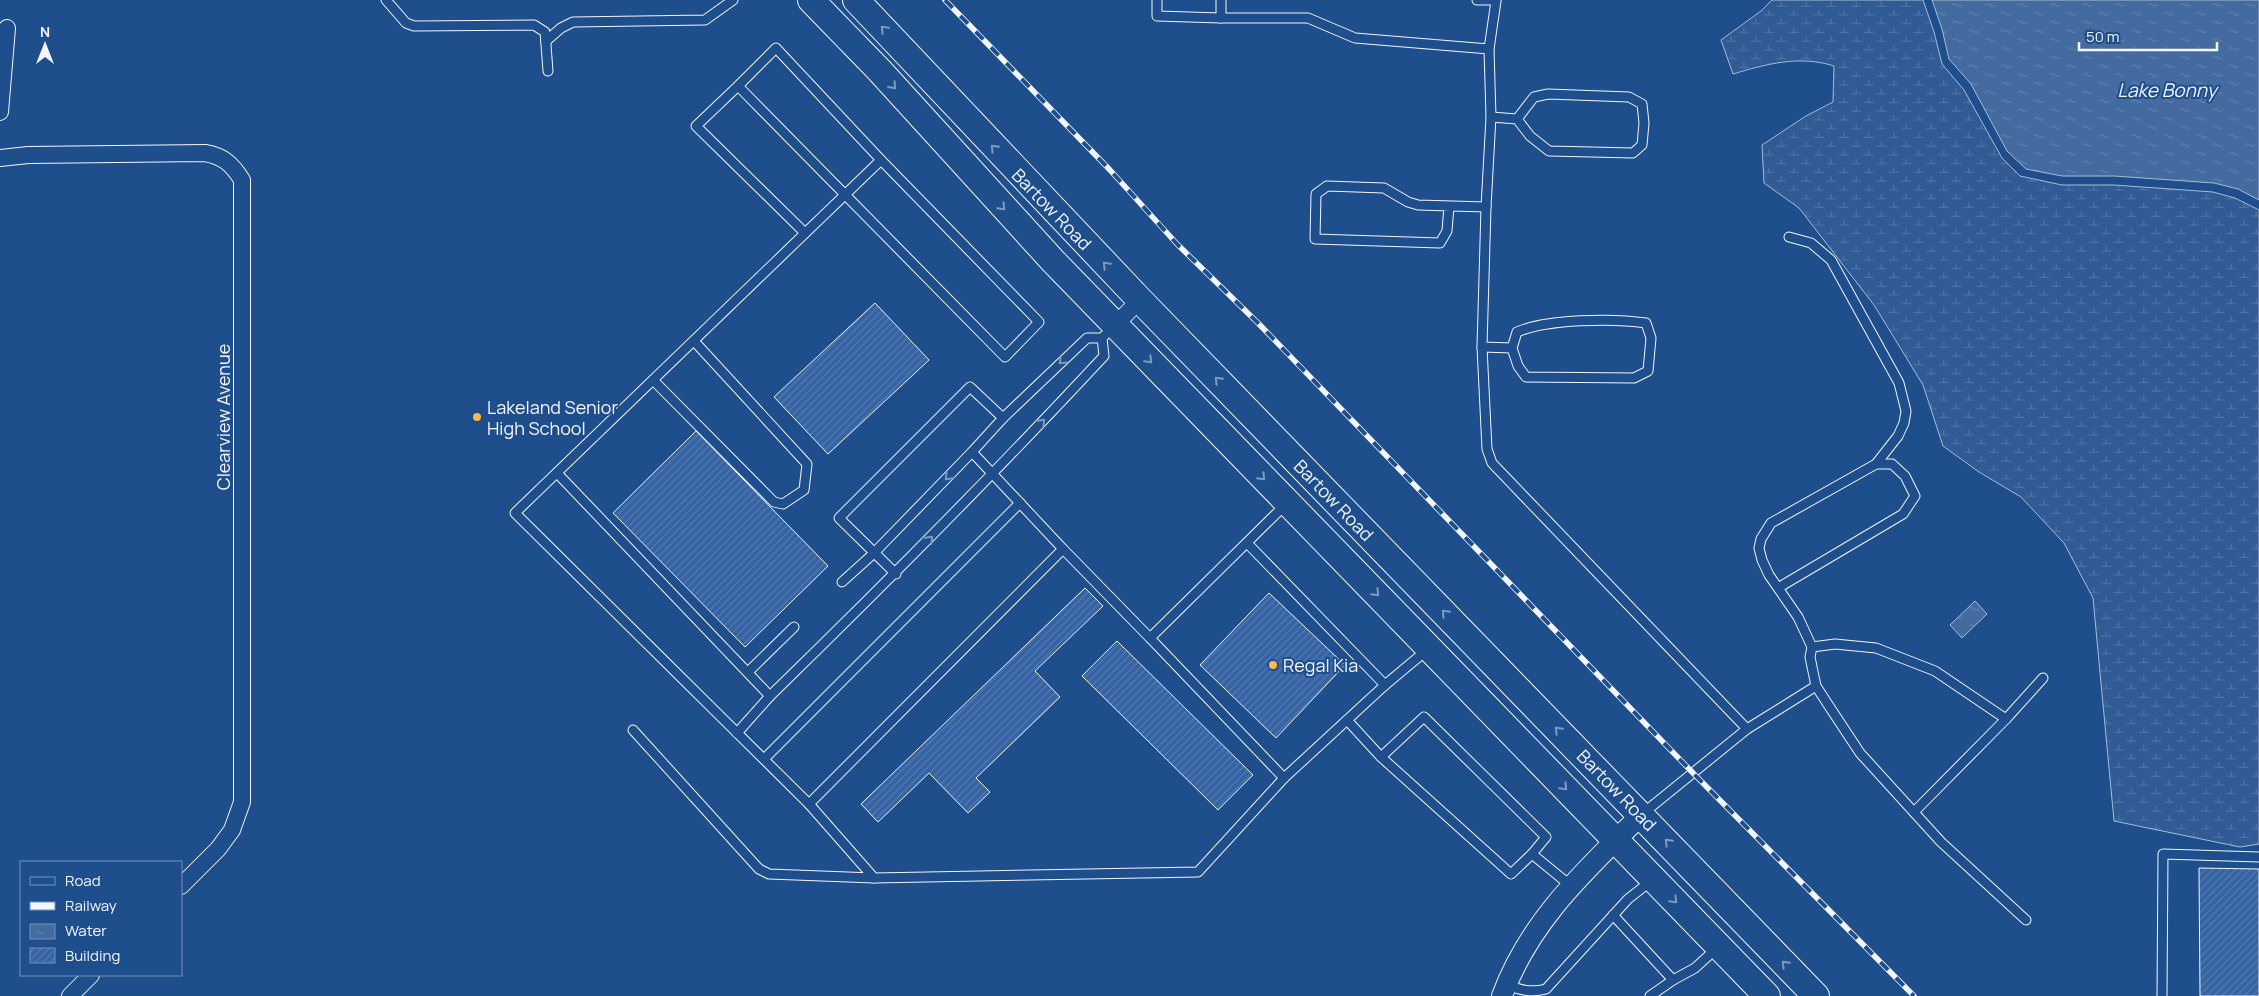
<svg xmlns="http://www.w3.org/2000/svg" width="2259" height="996" font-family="Manrope,sans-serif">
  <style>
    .wetland { fill: url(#wetland-marsh); stroke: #a8bbd7 }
    .water { fill: url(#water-ripples); stroke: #a8bbd7 }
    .building { fill: url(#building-hatch); stroke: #f2f6ff }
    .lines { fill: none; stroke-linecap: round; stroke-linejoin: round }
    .service-casing { stroke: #f2f6ff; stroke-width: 11 }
    .minor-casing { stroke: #f2f6ff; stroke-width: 18 }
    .tertiary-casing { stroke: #f2f6ff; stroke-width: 22 }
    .primary-casing { stroke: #f2f6ff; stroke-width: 28 }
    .service { stroke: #1f4e8c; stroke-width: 9 }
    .minor { stroke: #1f4e8c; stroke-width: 16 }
    .tertiary { stroke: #1f4e8c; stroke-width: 20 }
    .primary { stroke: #1f4e8c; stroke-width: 26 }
    .rail-casing { stroke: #f2f6ff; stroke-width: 5.5 }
    .rail { stroke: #1f4e8c; stroke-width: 4; stroke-dasharray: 11; stroke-linecap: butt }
    .oneway { stroke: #7e9ac0 }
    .poi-dot { fill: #ffb74d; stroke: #1f4e8c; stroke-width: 2 }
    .labels { text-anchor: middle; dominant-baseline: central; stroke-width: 4; stroke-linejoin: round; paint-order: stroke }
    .street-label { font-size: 18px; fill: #f2f6ff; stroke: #1f4e8c }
    .poi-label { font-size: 18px; fill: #f2f6ff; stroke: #1f4e8c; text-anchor: start }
    .water-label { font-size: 19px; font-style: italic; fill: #f2f6ff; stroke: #1f4e8c }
  </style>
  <defs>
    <pattern id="wetland-marsh" width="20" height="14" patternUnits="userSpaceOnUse" patternTransform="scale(1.25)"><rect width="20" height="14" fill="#305b95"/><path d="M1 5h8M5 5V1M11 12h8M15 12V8" fill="none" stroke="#4e73a5"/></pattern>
    <pattern id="water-ripples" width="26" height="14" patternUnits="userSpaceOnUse" patternTransform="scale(1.25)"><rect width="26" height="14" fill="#446ba0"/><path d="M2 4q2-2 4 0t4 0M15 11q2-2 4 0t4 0" fill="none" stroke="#5f81ae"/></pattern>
    <pattern id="building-hatch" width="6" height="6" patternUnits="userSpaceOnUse" patternTransform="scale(1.25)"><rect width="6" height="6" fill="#3563a3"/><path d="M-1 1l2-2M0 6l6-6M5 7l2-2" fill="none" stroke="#537ab1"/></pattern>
  </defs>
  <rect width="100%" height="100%" fill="#1f4e8c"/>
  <path class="wetland" d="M1772 0H1923L1934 32 1942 64 1964 90 2002 158 2020 176 2062 185H2114L2213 192 2235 198 2259 210V844L2240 847 2114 821 2093 598 2064 543 2021 497 1979 472 1943 446 1923 385 1874 305 1799 208 1764 183 1762 145 1806 116 1833 102 1834 66C1800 55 1766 64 1733 74L1721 40 1761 11Z"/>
  <g class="water">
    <polygon points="1932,0 2259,0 2259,200 2238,189 2214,183 2114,176 2062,176 2026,169 2007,151 1971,84 1949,59 1942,29"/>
    <polygon points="1975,601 1987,614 1962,638 1950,625"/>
  </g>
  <g class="building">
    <polygon points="875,303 929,360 828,454 774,397"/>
    <polygon points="696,431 828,566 745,647 613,513"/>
    <polygon points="1085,588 1103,606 1035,671 1060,697 976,778 990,792 968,813 929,773 878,822 861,804"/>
    <polygon points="1269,593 1345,665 1276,738 1200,665"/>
    <polygon points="1117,641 1253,775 1218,810 1082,676"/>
    <polygon points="2199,868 2259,869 2259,996 2200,996"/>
  </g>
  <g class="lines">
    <defs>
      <g id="service">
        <polyline points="386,0 406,23 414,26 534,25 545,32 548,71"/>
        <polyline points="1157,0 1157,16 1221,18 1221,0"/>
        <polyline points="1477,0 1496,0"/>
        <polyline points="1496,1 1489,49 1491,117 1486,207 1482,347 1487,449 1492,463 1747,729"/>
        <polyline points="1221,18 1308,18 1355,38 1489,49"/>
        <polyline points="546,41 561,28 573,22 705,20 733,0"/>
        <polyline points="738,86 776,48 881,160 1039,322 1005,357 738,86 696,126 805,233"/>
        <polyline points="1491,117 1517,119 1534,97 1548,94 1629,97 1642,104 1644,123 1642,145 1633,153 1549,151 1530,136 1517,119"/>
        <polyline points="881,160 515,513 809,804 1063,549 972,452"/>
        <polyline points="1449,206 1447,231 1440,243 1315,239 1316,194 1327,186 1384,188 1408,202 1418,205 1486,207"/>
        <polyline points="1789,237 1811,243 1831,260 1899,383 1906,411 1904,423 1898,436 1876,464"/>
        <path d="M1482 347 1512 348 1517 332C1547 319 1613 318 1646 323L1651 338 1648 371 1634 378 1526 377 1518 366 1512 348"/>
        <polyline points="653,380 774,502 783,504 804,490 807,464 694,341"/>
        <path d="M557 473 770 696C884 585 995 473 1104 356L1102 338"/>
        <polyline points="1247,543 1385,685 1428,649"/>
        <polyline points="1063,549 1150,638 1286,504"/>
        <polyline points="896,574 839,518 970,387 1003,418"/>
        <polyline points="842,582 873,554 972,452 1003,418 1087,338 1102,338 1105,335"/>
        <polyline points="1778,588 1903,514 1915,496 1905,476 1892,464 1876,464 1771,523 1761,539 1759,548 1762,560 1769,575 1798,617 1812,647 1810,657 1816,686 1827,703 1860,753 1941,842 2026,920"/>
        <polyline points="1150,638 1284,778 1385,685"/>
        <polyline points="1812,647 1835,644 1876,648 1935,671 2006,719"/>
        <polyline points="748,672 794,627"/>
        <polyline points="1347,720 1381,757 1424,717 1546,837 1532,854 1571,886"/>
        <polyline points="633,730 759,869 769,874 874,878"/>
        <polyline points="737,733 770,696"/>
        <polyline points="1381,757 1511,874 1532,854"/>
        <polyline points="764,759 1020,503"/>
        <polyline points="809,804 874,878 1198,872 1284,778"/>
        <polyline points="1914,812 2006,719 2043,678"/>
        <polyline points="1641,815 1747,729 1816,686"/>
        <polyline points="1613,915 1673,980 1695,968 1718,947"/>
        <path d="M1506 985C1521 990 1531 993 1546 989L1628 899 1651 881"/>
        <polyline points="1650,996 1673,980"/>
        <polyline points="2162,996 2163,854 2259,857"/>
      </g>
      <g id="minor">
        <polyline points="0,112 7,28"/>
        <path d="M0 158 28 155 205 153C223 156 232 164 242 180V802L232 830 218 849 181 886"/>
        <polyline points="1115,325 1140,300"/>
        <polyline points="70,996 91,975"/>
      </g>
      <path id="tertiary" d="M1502 996C1530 920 1585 871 1641 815"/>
      <g id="primary">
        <polyline points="811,0 880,71 1053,261 1767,996"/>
        <polyline points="856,0 1140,300 1816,996"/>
      </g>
    </defs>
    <use href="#service" class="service-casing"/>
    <use href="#minor" class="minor-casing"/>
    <use href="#tertiary" class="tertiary-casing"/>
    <use href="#primary" class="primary-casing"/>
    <use href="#service" class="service"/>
    <use href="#minor" class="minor"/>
    <use href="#tertiary" class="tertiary"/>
    <use href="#primary" class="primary"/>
    <defs>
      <polyline id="rail" points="945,0 1110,170 1177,244 1258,323 1692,772 1914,996"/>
    </defs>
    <use href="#rail" class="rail-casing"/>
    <use href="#rail" class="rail"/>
  </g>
  <defs><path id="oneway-chevron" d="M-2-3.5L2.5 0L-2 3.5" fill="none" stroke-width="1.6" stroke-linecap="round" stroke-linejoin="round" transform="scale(1.25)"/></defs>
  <g class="oneway">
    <use href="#oneway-chevron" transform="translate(884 29) rotate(-134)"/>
    <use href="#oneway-chevron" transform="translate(893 86) rotate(48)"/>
    <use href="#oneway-chevron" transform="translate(994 148) rotate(-133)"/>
    <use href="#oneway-chevron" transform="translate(1002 207) rotate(47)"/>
    <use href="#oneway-chevron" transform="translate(1106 265) rotate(-134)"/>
    <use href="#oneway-chevron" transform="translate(1149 360) rotate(46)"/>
    <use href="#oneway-chevron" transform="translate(1062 361) rotate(136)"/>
    <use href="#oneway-chevron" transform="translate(1218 380) rotate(-134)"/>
    <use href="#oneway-chevron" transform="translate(1042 422) rotate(-47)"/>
    <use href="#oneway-chevron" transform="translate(948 477) rotate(134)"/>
    <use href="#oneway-chevron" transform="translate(1262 477) rotate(46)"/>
    <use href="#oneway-chevron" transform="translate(930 539) rotate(-46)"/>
    <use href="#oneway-chevron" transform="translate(1376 593) rotate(46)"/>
    <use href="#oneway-chevron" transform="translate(1445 613) rotate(-134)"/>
    <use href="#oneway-chevron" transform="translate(1558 730) rotate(-134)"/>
    <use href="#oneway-chevron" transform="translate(1564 787) rotate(46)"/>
    <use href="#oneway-chevron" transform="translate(1668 842) rotate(-134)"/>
    <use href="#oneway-chevron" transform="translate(1674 900) rotate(46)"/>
    <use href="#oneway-chevron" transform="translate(1785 964) rotate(-134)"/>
  </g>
  <g class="poi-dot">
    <circle cx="477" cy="417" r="5"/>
    <circle cx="1273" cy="665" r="5"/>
  </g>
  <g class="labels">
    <g class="street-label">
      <text transform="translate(1052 209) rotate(46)">Bartow Road</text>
      <text transform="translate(223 417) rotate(-90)">Clearview Avenue</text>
      <text transform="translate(1334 500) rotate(46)">Bartow Road</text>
      <text transform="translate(1617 790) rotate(46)">Bartow Road</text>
    </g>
    <g class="poi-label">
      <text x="487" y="407">Lakeland Senior<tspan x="487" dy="21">High School</tspan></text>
      <text x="1283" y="665">Regal Kia</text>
    </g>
    <g class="water-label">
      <text x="2167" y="90">Lake Bonny</text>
    </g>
  </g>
  <rect x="20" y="861" width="162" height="115" fill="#1f4e8c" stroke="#7391ba"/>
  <rect x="30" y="877" width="25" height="8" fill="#1f4e8c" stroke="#7391ba"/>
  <text x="65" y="886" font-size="15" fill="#f2f6ff">Road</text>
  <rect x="30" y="902" width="25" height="8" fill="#f2f6ff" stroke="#7391ba"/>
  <text x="65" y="911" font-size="15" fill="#f2f6ff">Railway</text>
  <rect x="30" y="924" width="25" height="15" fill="url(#water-ripples)" stroke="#7391ba"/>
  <text x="65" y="936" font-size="15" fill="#f2f6ff">Water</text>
  <rect x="30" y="948" width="25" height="15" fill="url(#building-hatch)" stroke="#7391ba"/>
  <text x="65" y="961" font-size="15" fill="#f2f6ff">Building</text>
  <g transform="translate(45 45)" stroke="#1f4e8c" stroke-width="4" paint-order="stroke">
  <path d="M0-4L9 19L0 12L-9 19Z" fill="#f2f6ff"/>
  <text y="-8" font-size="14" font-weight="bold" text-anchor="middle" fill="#f2f6ff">N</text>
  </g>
  <path d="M2079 42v8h138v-8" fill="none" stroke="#f2f6ff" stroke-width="2.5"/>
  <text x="2086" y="42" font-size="15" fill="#f2f6ff" stroke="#1f4e8c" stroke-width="4" paint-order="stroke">50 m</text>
</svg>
